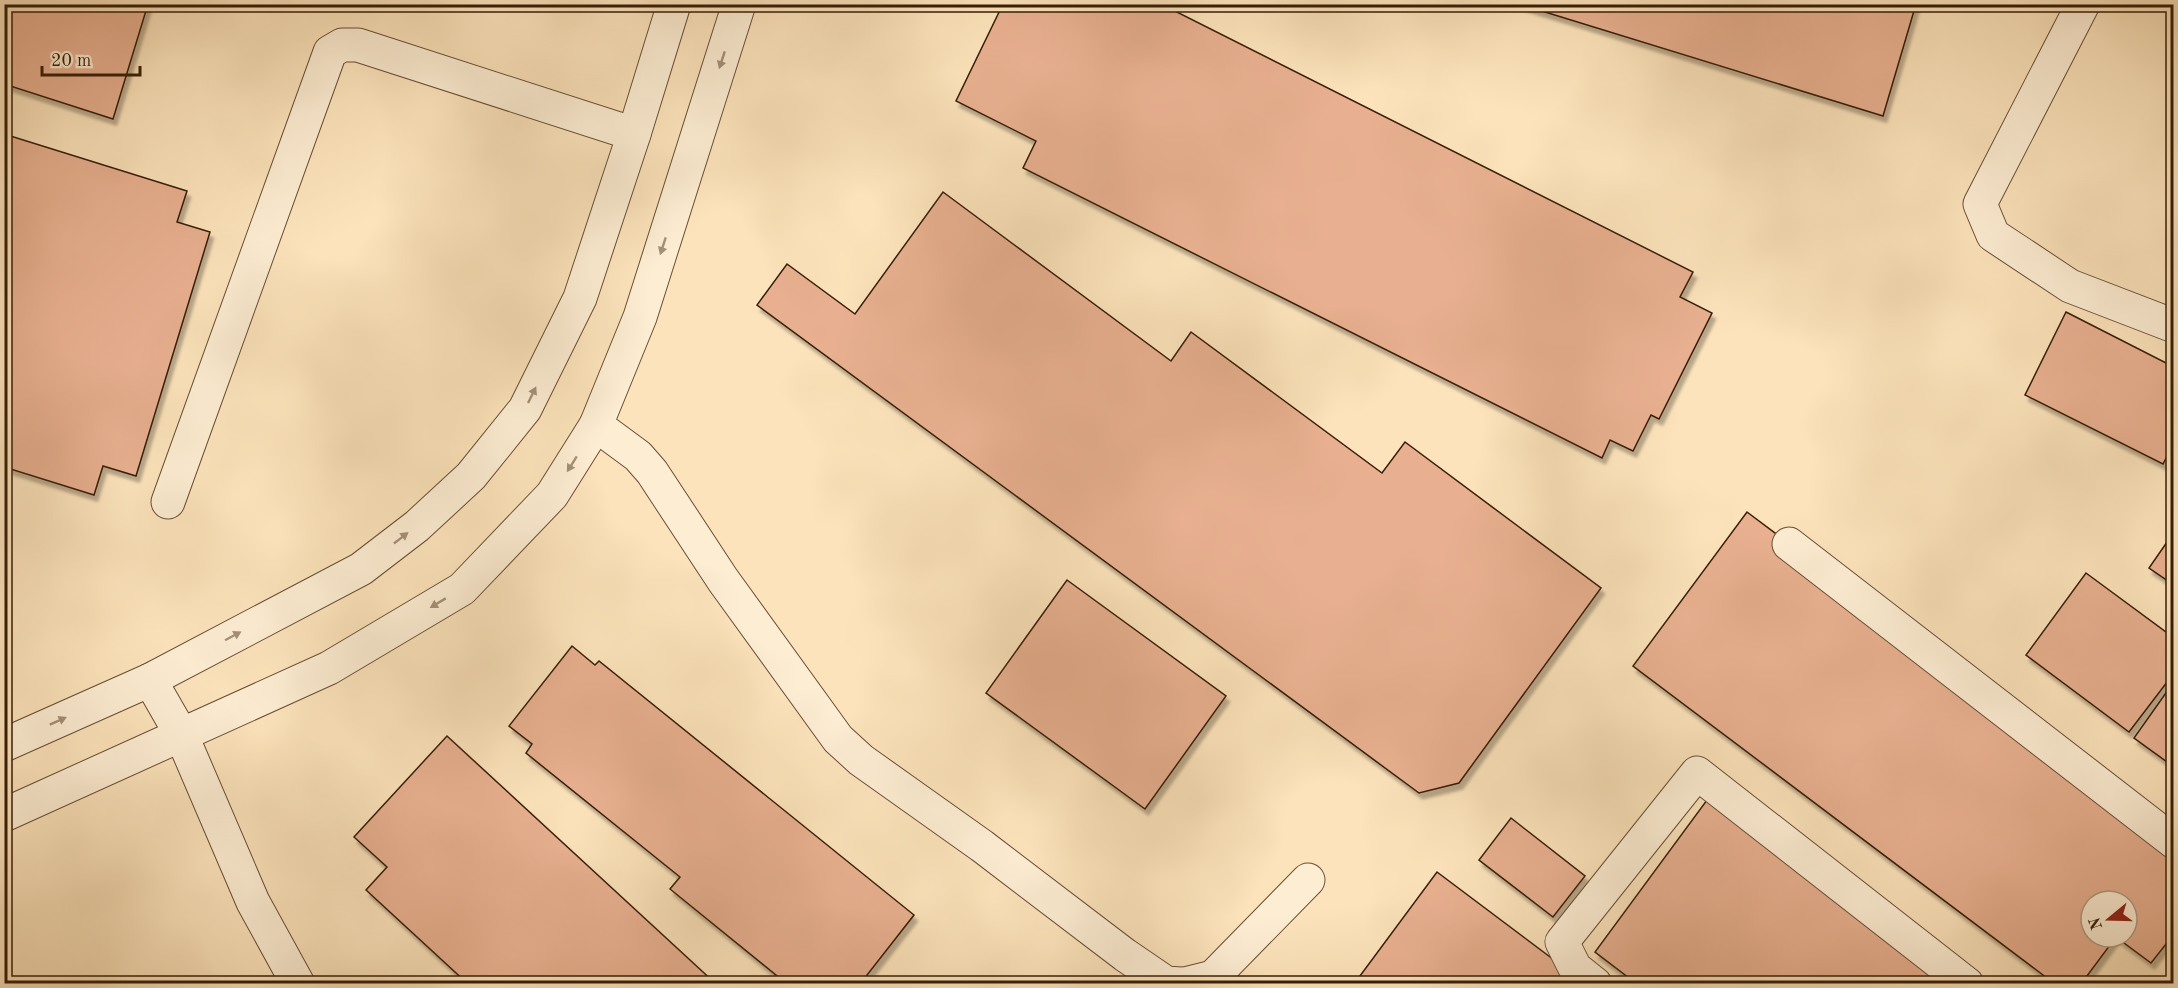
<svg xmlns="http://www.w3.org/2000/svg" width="2178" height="988" font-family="'Old Standard TT',serif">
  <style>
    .building { fill: #e8b090; stroke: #371e07; stroke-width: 1.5; filter: url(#shadow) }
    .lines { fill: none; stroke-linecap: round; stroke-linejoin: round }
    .minor-casing { stroke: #684f34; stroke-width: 35 }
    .minor { stroke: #fdedd3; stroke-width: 33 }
    .oneway { fill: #a49077 }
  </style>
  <defs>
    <filter id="shadow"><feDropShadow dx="3.5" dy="6" stdDeviation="1.5" flood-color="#0004"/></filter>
  </defs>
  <rect width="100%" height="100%" fill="#fce3bb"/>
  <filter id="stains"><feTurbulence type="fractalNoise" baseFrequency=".00333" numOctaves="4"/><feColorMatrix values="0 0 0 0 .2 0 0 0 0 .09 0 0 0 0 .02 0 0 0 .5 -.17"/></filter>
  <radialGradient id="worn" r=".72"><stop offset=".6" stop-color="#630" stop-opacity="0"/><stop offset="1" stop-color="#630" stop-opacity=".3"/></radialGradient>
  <g class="building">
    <polygon points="4,4 148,4 113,119 4,84"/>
    <polygon points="1003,4 1161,4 1693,272 1680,297 1712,313 1659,419 1651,415 1633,451 1610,440 1602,458 1023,168 1036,141 956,101"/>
    <polygon points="1519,4 1916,4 1883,116"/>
    <polygon points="4,134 187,191 177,222 210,232 136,476 103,466 94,495 4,467"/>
    <polygon points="943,192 1171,361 1191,332 1382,473 1405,442 1601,588 1459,783 1419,793 757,305 787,264 855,314"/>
    <polygon points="2066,312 2174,367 2174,443 2163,464 2025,395"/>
    <polygon points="1747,512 2174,833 2174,934 2151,963 2116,937 2127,937 2127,901 2091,901 2091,937 2116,937 2081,984 2055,984 1633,666"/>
    <polygon points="2174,532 2174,585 2149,568"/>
    <polygon points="2086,573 2174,638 2174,673 2129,732 2026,655"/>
    <polygon points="1067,580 1226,696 1145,809 986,693"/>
    <polygon points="572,646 595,665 599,661 914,915 860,984 787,984 670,889 680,877 526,753 532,744 509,726"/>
    <polygon points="2168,690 2174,694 2174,767 2134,738"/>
    <polygon points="447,736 716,984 468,984 366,890 387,867 354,837"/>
    <polygon points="1707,800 1951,984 1637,984 1595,952"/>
    <polygon points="1511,818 1585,876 1553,917 1479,860"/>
    <polygon points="1437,872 1586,984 1354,984"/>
  </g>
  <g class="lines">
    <defs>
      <g id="minor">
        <polyline points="2083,4 1980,204 1993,235 2070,286 2174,326"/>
        <polyline points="596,425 638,456 652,472 723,580 838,739 861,760 982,846 1125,955 1166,983 1181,984"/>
        <polyline points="168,502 330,52 342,45 358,45 634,134"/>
        <polyline points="1789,544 2174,842"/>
        <polyline points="150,680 181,734 253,902 298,984"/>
        <polyline points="4,745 150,680 361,569 417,526 471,476 525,409 580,298 634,134 674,4"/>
        <polyline points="4,815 329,668 462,589 552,495 596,425 640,317 739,4"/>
        <polyline points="1185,984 1213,977 1308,880"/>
        <polyline points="1595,984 1575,968 1562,942 1697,773 1967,984"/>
      </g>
    </defs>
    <use href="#minor" class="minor-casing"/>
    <use href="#minor" class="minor"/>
  </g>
  <defs><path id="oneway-solid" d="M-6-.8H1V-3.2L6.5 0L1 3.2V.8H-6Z" transform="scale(1.5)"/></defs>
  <g class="oneway">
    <use href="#oneway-solid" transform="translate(722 60) rotate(108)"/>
    <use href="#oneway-solid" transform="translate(663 246) rotate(108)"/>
    <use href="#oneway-solid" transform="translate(532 395) rotate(-64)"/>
    <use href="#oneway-solid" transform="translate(572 464) rotate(122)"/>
    <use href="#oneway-solid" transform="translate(401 538) rotate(-38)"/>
    <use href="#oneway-solid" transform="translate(438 603) rotate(149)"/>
    <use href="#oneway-solid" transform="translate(233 636) rotate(-28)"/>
    <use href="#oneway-solid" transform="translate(58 721) rotate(-24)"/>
  </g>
  <rect width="2178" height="988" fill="none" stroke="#fce3bb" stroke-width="24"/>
  <rect x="6" y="6" width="2166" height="976" fill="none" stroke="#371e07" stroke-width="3"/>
  <rect x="12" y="12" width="2154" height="964" fill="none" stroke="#371e07" stroke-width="1.5"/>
  <g transform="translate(2109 919) rotate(251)"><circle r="28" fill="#fdedd3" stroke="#ae9a81" stroke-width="1.5"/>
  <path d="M0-4.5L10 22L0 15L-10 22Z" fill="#8f2418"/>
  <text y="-9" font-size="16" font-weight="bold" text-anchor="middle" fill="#371e07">N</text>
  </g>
  <path d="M42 66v9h98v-9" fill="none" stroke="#371e07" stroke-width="3"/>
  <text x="51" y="66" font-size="18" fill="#371e07" stroke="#fdedd3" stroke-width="4.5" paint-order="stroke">20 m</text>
  <rect width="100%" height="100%" filter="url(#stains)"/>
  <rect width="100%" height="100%" fill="url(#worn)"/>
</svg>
